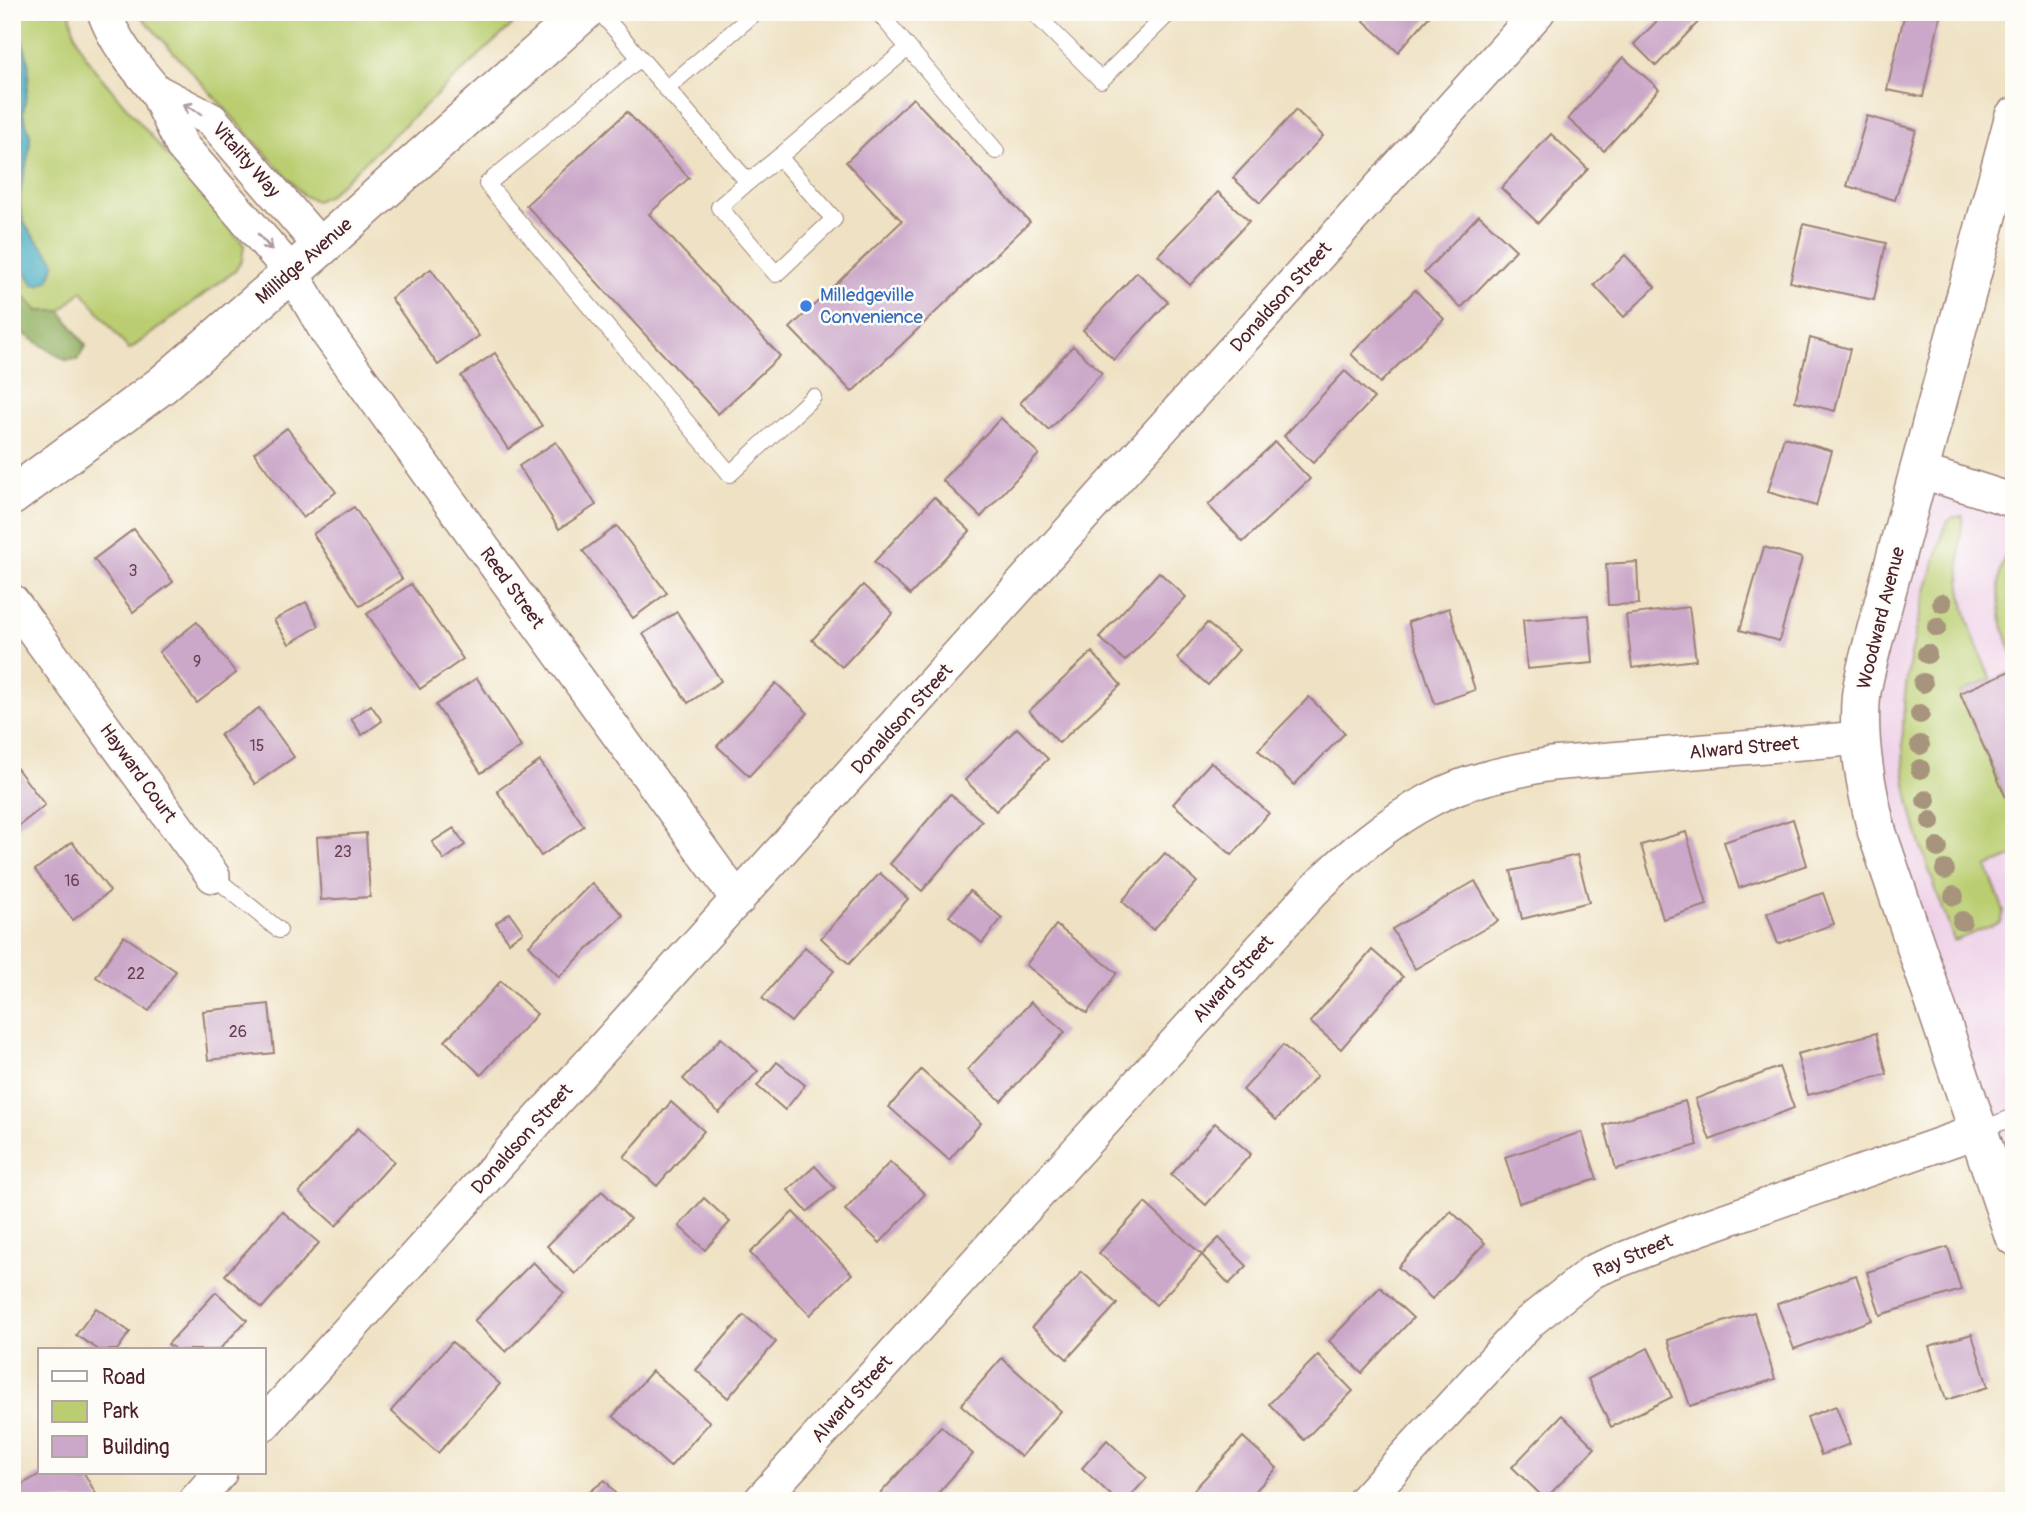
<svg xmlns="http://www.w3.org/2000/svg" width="2026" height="1513" font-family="Pangolin,sans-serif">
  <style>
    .built { fill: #eed0e8 }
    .green { fill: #bace71; stroke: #82764e; stroke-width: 2 }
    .forest { fill: #93b163; stroke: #6e6847; stroke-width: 2 }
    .water { fill: #41aac1; stroke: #466476; stroke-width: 2 }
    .building { fill: #cba7c9 }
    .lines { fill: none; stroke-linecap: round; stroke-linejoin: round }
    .service-casing { stroke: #9c8078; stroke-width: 18 }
    .minor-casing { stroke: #9c8078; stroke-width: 36 }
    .tertiary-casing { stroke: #9c8078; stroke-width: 41 }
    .service { stroke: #fff; stroke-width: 16 }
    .minor { stroke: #fff; stroke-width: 33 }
    .tertiary { stroke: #fff; stroke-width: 38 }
    .tree { fill: #a7947b }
    .oneway { stroke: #ae9aa0 }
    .shop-dot { fill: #3f7fe0; stroke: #fdfcf7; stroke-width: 2.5 }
    .labels { text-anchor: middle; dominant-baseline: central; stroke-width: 5; stroke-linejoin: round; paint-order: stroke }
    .number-label { font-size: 16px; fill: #6a4152 }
    .street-label { font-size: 19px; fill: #4a1f2b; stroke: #fdfcf7 }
    .shop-label { font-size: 19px; fill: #366cbe; stroke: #fdfcf7; text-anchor: start }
  </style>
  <rect width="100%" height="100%" fill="#fdfcf7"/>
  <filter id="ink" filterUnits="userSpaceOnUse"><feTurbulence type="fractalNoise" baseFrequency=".0143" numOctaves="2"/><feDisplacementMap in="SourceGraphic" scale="14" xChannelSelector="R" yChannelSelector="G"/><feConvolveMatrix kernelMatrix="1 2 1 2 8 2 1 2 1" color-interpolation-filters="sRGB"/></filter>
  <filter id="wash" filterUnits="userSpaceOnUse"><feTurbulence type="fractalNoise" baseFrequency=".00686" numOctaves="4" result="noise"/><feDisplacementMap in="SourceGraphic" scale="28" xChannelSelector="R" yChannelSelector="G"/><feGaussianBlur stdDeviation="1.57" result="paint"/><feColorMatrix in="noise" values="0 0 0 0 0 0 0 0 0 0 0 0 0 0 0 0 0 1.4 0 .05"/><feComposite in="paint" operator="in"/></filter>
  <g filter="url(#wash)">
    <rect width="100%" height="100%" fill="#efe2c4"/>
    <polygon class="built" points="1920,471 2014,501 2014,1236 1861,738"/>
    <g class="green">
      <path d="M12 12H70C73 35 82 52 95 70L244 245 242 260 235 271 129 350 82 291 61 311H38L12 284Z"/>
      <polygon points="137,12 526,12 329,195 316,201 304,196"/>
      <path d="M1963 516C1953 582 1964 620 1991 679L1960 693 2014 816V856L1987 867 2004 911 2001 922 1954 941C1937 890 1914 837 1906 783 1893 693 1921 608 1946 523L1951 518Z"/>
      <path d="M2014 537V658C1998 619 1991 574 2014 537Z"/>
    </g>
    <polygon class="forest" points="12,284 38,311 61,311 86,346 77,360 65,360 12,326"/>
    <path class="water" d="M12 19C33 61 31 68 23 113 24 122 31 130 30 139 30 169 11 194 25 224 33 239 46 248 55 262L49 280 39 285 33 284 27 274 12 234V171L15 157 12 102 19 90 12 75Z"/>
    <g id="blocks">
      <g class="building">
        <polygon points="1371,12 1433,12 1398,52 1364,21"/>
        <polygon points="1666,12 1708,12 1656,66 1634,44"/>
        <polygon points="1905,12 1941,12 1923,97 1887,90"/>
        <polygon points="1623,57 1659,89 1604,151 1568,119"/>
        <polygon points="913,98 1030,222 852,392 790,328 902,221 846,162"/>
        <polygon points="1296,110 1323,136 1260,203 1233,178"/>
        <polygon points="627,112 689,178 649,214 780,356 718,414 526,205"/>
        <polygon points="1867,116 1916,130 1895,200 1847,186"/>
        <polygon points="1551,134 1588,169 1538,223 1501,188"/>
        <polygon points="1218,192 1249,221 1190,285 1158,255"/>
        <polygon points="1479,215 1516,250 1461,308 1424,273"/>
        <polygon points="1803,224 1886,243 1874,300 1790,282"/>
        <polygon points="1625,255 1655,287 1624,317 1594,285"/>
        <polygon points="431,269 479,336 438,365 391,298"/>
        <polygon points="1137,272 1168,302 1114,360 1083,330"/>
        <polygon points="1415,290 1444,319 1380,383 1351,354"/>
        <polygon points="1810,338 1850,349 1835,411 1795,401"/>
        <polygon points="1073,346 1102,373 1049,430 1020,403"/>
        <polygon points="495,353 542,426 508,449 461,376"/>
        <polygon points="1345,371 1374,398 1313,463 1284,436"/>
        <polygon points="1001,418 1039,454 981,517 942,480"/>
        <polygon points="287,428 336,492 303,518 254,453"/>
        <polygon points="1784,437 1832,451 1816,506 1768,492"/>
        <polygon points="556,442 596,505 559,529 519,466"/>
        <polygon points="1275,442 1310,479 1243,542 1208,505"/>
        <polygon points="934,497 970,531 910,595 874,562"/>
        <polygon points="354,507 402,579 360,606 313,534"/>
        <polygon points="617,526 667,593 633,618 583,551"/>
        <polygon points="134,529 173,582 133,612 94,559"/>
        <polygon points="1764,547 1802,558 1779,641 1740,630"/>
        <polygon points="1637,562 1639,604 1608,605 1606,564"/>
        <polygon points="1159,572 1186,597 1125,661 1099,637"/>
        <polygon points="411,584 463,659 420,689 367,614"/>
        <polygon points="863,585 893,613 842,667 812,640"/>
        <polygon points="306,602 319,626 289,644 274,620"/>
        <polygon points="1689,607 1696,660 1632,668 1626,615"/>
        <polygon points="1449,608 1475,690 1435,704 1408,622"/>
        <polygon points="677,612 721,681 688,703 643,634"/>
        <polygon points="1589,615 1593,663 1527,669 1523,620"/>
        <polygon points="197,622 236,673 197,703 159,652"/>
        <polygon points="1207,623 1239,650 1208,685 1177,658"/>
        <polygon points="1092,652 1121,685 1059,743 1029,711"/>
        <polygon points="2014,669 2014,816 1960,693"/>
        <polygon points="477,678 521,747 481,773 436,705"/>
        <polygon points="776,683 808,713 749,776 717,746"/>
        <polygon points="1309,697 1345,733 1294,785 1258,750"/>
        <polygon points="371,705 382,721 362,735 351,719"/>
        <polygon points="259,708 294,757 255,784 220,735"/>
        <polygon points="1017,728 1048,759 996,811 965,780"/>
        <polygon points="540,761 584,826 541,856 497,791"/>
        <polygon points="12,762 45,805 12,831"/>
        <polygon points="1211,762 1269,813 1232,855 1173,804"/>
        <polygon points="950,794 982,821 922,891 890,864"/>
        <polygon points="1793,819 1807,865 1739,888 1724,842"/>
        <polygon points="454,828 465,845 444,860 432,842"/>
        <polygon points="1686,832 1707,905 1663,919 1641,845"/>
        <polygon points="366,833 370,897 321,900 317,837"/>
        <polygon points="72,842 110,891 73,920 35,870"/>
        <polygon points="1165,853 1197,882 1153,930 1122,901"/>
        <polygon points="1577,855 1589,902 1522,919 1511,871"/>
        <polygon points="880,873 908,899 849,964 821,938"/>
        <polygon points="1475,881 1498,921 1415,969 1392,929"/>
        <polygon points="592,883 623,915 559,977 529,945"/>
        <polygon points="970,891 1002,918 982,943 949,916"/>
        <polygon points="1823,893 1834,924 1778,944 1767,913"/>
        <polygon points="510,913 523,932 509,942 496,923"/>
        <polygon points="1056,925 1117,973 1087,1013 1026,965"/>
        <polygon points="124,936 176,971 149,1011 96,977"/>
        <polygon points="805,947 834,971 791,1022 762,998"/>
        <polygon points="1372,950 1403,977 1341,1049 1310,1022"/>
        <polygon points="501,981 537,1014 481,1075 445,1041"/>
        <polygon points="1031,1002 1065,1032 1001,1101 967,1070"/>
        <polygon points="269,1004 274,1053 208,1060 203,1011"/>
        <polygon points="1876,1033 1887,1074 1808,1095 1797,1054"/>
        <polygon points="721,1038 758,1071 719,1113 683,1079"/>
        <polygon points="1283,1045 1317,1076 1276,1120 1243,1090"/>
        <polygon points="777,1062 805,1085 785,1110 757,1086"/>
        <polygon points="1779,1067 1794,1108 1710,1140 1695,1099"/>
        <polygon points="921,1070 981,1123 949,1160 889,1107"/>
        <polygon points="1685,1101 1698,1145 1616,1169 1604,1125"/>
        <polygon points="671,1102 704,1131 657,1186 624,1157"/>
        <polygon points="1215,1123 1251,1154 1206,1205 1171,1175"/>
        <polygon points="358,1128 394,1161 336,1226 299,1193"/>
        <polygon points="1582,1132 1597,1179 1519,1203 1505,1157"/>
        <polygon points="890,1162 925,1194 880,1243 845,1210"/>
        <polygon points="815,1166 835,1188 807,1212 788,1190"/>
        <polygon points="602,1191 630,1219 575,1274 547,1246"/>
        <polygon points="704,1198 730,1222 705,1250 679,1226"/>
        <polygon points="1145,1203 1202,1255 1219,1238 1247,1266 1229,1284 1202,1255 1156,1305 1099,1253"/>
        <polygon points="282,1211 319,1243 262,1308 225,1275"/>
        <polygon points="1451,1211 1485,1243 1432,1299 1398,1267"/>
        <polygon points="793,1212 852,1274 810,1315 750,1253"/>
        <polygon points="1948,1247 1961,1290 1880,1315 1867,1272"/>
        <polygon points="533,1262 564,1293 506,1352 474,1321"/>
        <polygon points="1082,1272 1117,1304 1067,1359 1032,1327"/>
        <polygon points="1856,1275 1872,1320 1794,1349 1777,1304"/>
        <polygon points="1380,1287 1413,1318 1362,1373 1329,1341"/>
        <polygon points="216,1292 247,1320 219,1350 176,1350 168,1344"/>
        <polygon points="96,1308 130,1332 117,1350 99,1350 76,1335"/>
        <polygon points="1754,1312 1775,1379 1690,1406 1668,1340"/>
        <polygon points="744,1315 776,1342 728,1398 696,1370"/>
        <polygon points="1972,1334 1988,1387 1946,1400 1929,1346"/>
        <polygon points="452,1342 500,1384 438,1453 391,1411"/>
        <polygon points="1648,1348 1672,1397 1611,1427 1588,1379"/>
        <polygon points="1318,1355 1353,1391 1304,1440 1269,1404"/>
        <polygon points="1002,1358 1061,1411 1021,1457 961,1405"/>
        <polygon points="652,1371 710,1422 670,1467 613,1416"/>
        <polygon points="1836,1406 1850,1444 1821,1455 1807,1417"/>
        <polygon points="1562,1415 1595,1448 1545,1499 1512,1467"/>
        <polygon points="941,1426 973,1454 931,1501 885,1501 879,1495"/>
        <polygon points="1243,1437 1277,1468 1246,1501 1197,1501 1190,1494"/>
        <polygon points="1107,1440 1147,1478 1126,1501 1117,1501 1082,1468"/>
        <polygon points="42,1473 84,1473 100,1501 12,1501 12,1490"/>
        <polygon points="605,1480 621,1501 578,1501"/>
      </g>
    </g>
  </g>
  <g filter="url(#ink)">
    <use href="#blocks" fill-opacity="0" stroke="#9c8078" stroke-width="2"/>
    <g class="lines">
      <defs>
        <g id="service">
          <polyline points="600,12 748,182 719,207 776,274 834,219 779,157 908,48"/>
          <polyline points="878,12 996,151"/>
          <polyline points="1033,12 1101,80 1170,12"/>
          <polyline points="640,58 487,184 730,474 813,397"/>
          <polyline points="666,89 756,12"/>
          <polyline points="748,182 779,157"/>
          <polyline points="213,876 279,930"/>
          <polyline points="1978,1131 2014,1117"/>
        </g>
        <g id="minor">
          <path d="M104 12C115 43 135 66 156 91"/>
          <polyline points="321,247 212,120 156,91 182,146 292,273 326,331 738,900"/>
          <polyline points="1920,471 2014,501"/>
          <polyline points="12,601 213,876"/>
          <polyline points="264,1424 1538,12"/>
          <polyline points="195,1501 220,1473"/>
          <path d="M760 1501 1313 891C1349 855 1387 822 1432 799 1469 779 1510 772 1551 764L1861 738"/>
          <polyline points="1364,1501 1529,1322 1593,1271 1696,1230 1978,1131"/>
        </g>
        <g id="tertiary">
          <path d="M2014 117 1873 642C1869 659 1863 678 1861 696 1857 742 1866 788 1877 832L2014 1236"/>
          <polyline points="12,496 162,385 321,247 584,12"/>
        </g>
      </defs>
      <use href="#service" class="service-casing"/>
      <use href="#minor" class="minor-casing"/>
      <use href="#tertiary" class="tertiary-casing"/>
      <use href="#service" class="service"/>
      <use href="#minor" class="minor"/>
      <use href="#tertiary" class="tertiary"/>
    </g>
    <g class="tree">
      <circle cx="1942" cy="603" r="10"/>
      <circle cx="1937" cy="627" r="10"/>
      <circle cx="1927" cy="654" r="10"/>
      <circle cx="1923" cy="683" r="10"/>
      <circle cx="1920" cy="714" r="10"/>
      <circle cx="1920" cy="745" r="10"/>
      <circle cx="1920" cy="769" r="10"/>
      <circle cx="1926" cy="800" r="10"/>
      <circle cx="1931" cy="821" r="10"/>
      <circle cx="1938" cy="848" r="10"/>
      <circle cx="1945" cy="870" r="10"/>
      <circle cx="1954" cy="896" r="10"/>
      <circle cx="1962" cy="921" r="10"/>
    </g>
    <defs><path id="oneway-shaft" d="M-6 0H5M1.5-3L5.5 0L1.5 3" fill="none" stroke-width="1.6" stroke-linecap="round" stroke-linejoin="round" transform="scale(1.75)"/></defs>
    <g class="oneway">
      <use href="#oneway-shaft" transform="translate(192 109) rotate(-153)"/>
      <use href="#oneway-shaft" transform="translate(265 242) rotate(49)"/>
    </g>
  </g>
  <circle class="shop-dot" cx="806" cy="306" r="7"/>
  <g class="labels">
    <g class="number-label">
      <text x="133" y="571">3</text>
      <text x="197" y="662">9</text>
      <text x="257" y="746">15</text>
      <text x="343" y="852">23</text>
      <text x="72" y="881">16</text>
      <text x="136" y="974">22</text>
      <text x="238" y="1032">26</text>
    </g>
    <g class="street-label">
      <text transform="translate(246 160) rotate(49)">Vitality Way</text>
      <text transform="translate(304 261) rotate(-41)">Millidge Avenue</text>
      <text transform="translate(1281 297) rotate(-48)">Donaldson Street</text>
      <text transform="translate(512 588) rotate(54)">Reed Street</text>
      <text transform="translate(1881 618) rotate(-76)">Woodward Avenue</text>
      <text transform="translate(902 719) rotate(-48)">Donaldson Street</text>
      <text transform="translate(1744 748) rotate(-5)">Alward Street</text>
      <text transform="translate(138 773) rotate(54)">Hayward Court</text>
      <text transform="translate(1233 979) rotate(-48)">Alward Street</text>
      <text transform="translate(522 1139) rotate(-48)">Donaldson Street</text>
      <text transform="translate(1633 1256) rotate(-23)">Ray Street</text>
      <text transform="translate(852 1399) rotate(-48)">Alward Street</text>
    </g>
    <g class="shop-label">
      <text x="820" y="295">Milledgeville<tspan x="820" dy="22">Convenience</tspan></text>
    </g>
  </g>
  <rect width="2026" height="1513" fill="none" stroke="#fdfcf7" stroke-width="42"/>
  <rect x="38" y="1348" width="228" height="126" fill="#fdfcf7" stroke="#b5a4a5" stroke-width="2"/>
  <rect x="52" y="1371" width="35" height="10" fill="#ffffff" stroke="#b5a4a5" stroke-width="2"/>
  <text x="102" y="1384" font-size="21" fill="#4a1f2b">Road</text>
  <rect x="52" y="1401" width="35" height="21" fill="#bace71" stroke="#b5a4a5" stroke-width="2"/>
  <text x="102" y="1418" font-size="21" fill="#4a1f2b">Park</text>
  <rect x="52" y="1436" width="35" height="21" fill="#cba7c9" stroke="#b5a4a5" stroke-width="2"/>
  <text x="102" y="1454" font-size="21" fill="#4a1f2b">Building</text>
</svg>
